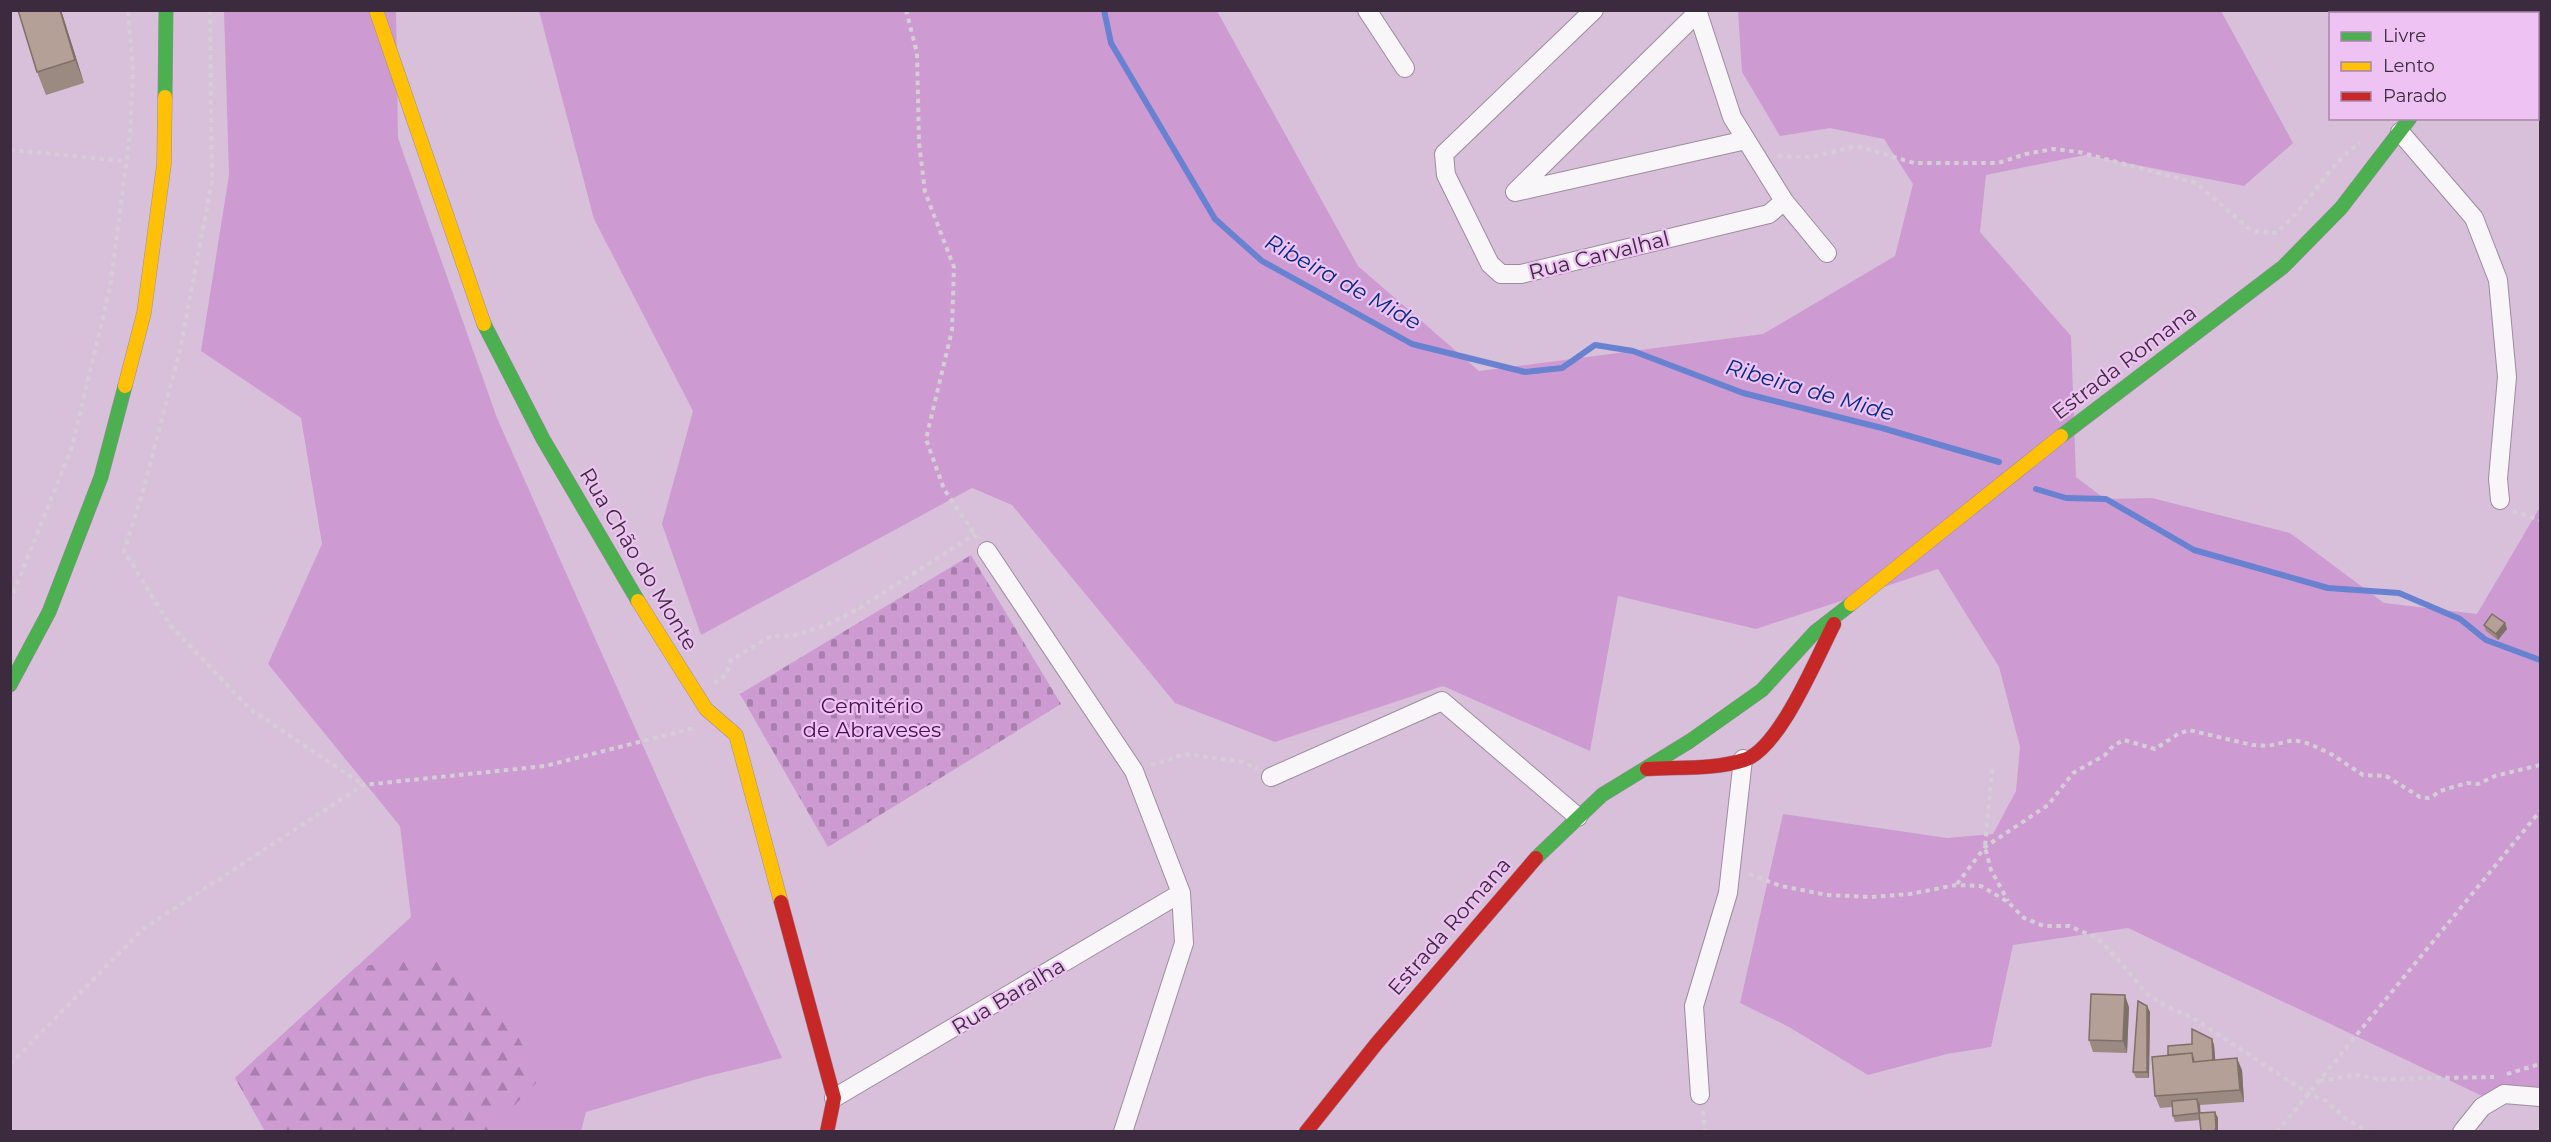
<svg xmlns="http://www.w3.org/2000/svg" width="2551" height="1142" font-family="Montserrat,sans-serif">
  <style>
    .grass { fill: #cd9bd2 }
    .forest { fill: url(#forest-firs) }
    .cemetery { fill: url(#cemetery-stones) }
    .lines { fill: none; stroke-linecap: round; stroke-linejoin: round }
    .stream { stroke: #6882d1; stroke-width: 6 }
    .street-casing { stroke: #9e8b9f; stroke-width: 20 }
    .fast-casing { stroke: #9e8b9f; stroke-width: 15 }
    .slow-casing { stroke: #9e8b9f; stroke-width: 15 }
    .jam-casing { stroke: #9e8b9f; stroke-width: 15 }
    .path { stroke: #d5ced7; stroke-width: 4; stroke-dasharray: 4.5 4.5; stroke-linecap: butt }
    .street { stroke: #f9f6f9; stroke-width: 18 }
    .fast { stroke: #4caf50; stroke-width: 14 }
    .slow { stroke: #ffc107; stroke-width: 14 }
    .jam { stroke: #c62828; stroke-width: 14 }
    .wall { fill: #9b8a81 }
    .shaded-wall { fill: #7e7069 }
    .building { fill: #b4a096; stroke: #7e7069; stroke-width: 1.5 }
    .labels { text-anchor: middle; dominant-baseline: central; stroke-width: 4.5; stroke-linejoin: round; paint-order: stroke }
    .street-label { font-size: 21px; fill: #3c2b3e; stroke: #eec2f3 }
    .park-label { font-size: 21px; fill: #460e4d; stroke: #eec2f3 }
    .water-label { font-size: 22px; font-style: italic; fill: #052a85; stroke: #eec2f3 }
  </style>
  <defs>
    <pattern id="forest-firs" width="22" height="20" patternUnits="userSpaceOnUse" patternTransform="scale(1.5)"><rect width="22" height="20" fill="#cd9bd2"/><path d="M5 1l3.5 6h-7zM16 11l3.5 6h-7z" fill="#a87fac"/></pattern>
    <pattern id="cemetery-stones" width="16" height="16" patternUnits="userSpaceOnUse" patternTransform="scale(1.5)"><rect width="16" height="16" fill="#cd9bd2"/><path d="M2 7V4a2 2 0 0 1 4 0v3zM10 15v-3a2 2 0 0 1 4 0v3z" fill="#a87fac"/></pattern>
  </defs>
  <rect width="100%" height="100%" fill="#d8c0da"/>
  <path class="grass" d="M 224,11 L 396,11 L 398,138 L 497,418 L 782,1058 L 704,1077 L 586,1112 L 581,1131 L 265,1131 L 235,1078 L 411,917 L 400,826 L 268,664 L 322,544 L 301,418 L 201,351 L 229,175 Z
    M 539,11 L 1217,11 L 1358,266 L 1479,371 L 1763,334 L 1895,256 L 1913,184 L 1884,139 L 1830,128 L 1780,136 L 1742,72 L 1738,11 L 2221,11 L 2293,143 L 2244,186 L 2085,155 L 1986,175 L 1980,232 L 2071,336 L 2076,477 L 2105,499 L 2152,498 L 2290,533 L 2384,603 L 2477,614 L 2540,507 L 2540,1086 L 2497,1103 L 2128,928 L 2013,945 L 1991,1047 L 1947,1054 L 1868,1075 L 1789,1027 L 1740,1003 L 1783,814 L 1947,838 L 1993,834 L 2016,791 L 2020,747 L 1999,667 L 1938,569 L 1756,629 L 1618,596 L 1590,751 L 1443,686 L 1275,742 L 1175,703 L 1012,505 L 972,488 L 701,635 L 662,524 L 693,411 L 594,219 Z
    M 2412,11 L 2412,10 L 2469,11 L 2467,14 L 2413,13 Z"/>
  <path class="forest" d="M 439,956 L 512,1024 L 539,1080 L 511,1109 L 481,1114 L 491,1131 L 265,1131 L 235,1078 L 356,967 Z"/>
  <path class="cemetery" d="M 971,555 L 1061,704 L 828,847 L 740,694 Z"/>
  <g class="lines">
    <path class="stream" d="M 1104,10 L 1111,43 L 1215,219 L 1262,261 L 1412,344 L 1525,372 L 1562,368 L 1595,345 L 1633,351 L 1743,393 L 1882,428 L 1999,462
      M 2036,489 L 2066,498 L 2106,499 L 2194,550 L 2328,588 L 2399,593 L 2460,619 L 2486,640 L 2540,660"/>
    <defs>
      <path id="street" d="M 1367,10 L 1405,68
        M 1594,10 L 1444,154 L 1446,175 L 1490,264 L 1501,274 L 1521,274 L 1769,214 L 1784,201 L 1732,117 L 1697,10
        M 2400,132 L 2474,218 L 2498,280 L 2507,377 L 2498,479 L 2500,500
        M 1515,192 L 1697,13
        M 1515,192 L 1746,140
        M 1784,201 L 1827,253
        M 987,551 L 1134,771 L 1181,893 L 1184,943 L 1123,1132
        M 1271,777 L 1442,701 L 1578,817
        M 1700,1095 L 1694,1006 L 1728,893 L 1743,759
        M 834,1098 L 1181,893
        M 2462,1132 L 2482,1107 L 2504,1094 L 2540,1097"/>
      <path id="fast" d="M 2502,14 L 2504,10
        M 165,97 L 166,10
        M 484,324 L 543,439 L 638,601
        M 2061,436 L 2283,267 L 2341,208 L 2410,118
        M 10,685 L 49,612 L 101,477 L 125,386
        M 1536,858 L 1602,795 L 1690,741 L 1762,690 L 1815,632 L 1851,604"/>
      <path id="slow" d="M 376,10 L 484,324
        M 125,386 L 144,313 L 164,164 L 165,97
        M 638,601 L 706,709 L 736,735 L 781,902
        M 1851,604 L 2061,436"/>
      <path id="jam" d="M 1647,769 C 1678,767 1713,770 1744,760 C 1779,750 1817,657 1834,624
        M 781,902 L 834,1098 L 827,1132
        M 1306,1132 L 1377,1043 L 1536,858"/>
    </defs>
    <use href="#street" class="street-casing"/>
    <use href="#fast" class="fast-casing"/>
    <use href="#slow" class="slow-casing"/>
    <use href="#jam" class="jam-casing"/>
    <path class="path" d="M 210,10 L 212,181 L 180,350 L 143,491 L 124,551 L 170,625 L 250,709 L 363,785
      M 906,10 L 917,53 L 919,143 L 925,192 L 954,267 L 952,330 L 926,439 L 944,489 L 977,538
      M 10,150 L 126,161
      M 1778,156 L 1812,157 L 1857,146 L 1914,163 L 1998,163 L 2026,154 L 2053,149 L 2079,152 L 2196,183 L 2252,231 L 2276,233 C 2308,207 2326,166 2360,143
      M 2513,511 L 2540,520
      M 10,601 L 72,447 L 110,288 L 130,134 L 133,71 L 128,10
      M 714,683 L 726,675 L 731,660 L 771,636 L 793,636 L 826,625 L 858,609 L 975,534
      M 1151,765 L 1185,754 L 1243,762 L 1257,769
      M 1992,769 L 1985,847 L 1991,870 L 2008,901
      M 1749,874 L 1781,886 L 1802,890 L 1827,895 L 1871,897 L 1910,894 L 1956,885 L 1981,886 L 2008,902 L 2024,918 L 2044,926 L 2069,926 L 2097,938 L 2116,957 L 2146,993 L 2168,1007 L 2193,1018 L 2309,1094 L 2326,1101 L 2345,1118 L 2369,1132
      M 1957,884 L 1985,847 L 2048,805 L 2073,773 L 2105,755 L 2114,745 L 2124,740 L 2155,749 L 2178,734 L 2189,730 L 2252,745 L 2268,746 L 2294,740 L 2310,744 L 2331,754 L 2363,775 L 2386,776 L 2420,797 L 2428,798 L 2432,797 L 2440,791 L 2467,783 L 2478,784 L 2495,776 L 2540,765
      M 10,1064 L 143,929 L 363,785 L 545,766 L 694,728
      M 2507,1074 L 2540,1064
      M 2320,1081 L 2355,1075 L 2379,1079 L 2494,1077
      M 1703,1111 L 1705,1132
      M 2277,1132 L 2540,811"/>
    <use href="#street" class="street"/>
    <use href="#fast" class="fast"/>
    <use href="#slow" class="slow"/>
    <use href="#jam" class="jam"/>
  </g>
  <path class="wall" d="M 18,10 L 61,10 L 84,83 L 46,95 L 37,72 Z
    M 2505,623 L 2507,629 L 2498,640 L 2486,631 L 2484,625 Z
    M 2147,1006 L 2150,1012 L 2149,1078 L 2136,1078 L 2133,1072 Z
    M 2129,1007 L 2127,1053 L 2093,1052 L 2089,1040 Z
    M 2212,1039 L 2214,1045 L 2215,1060 L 2242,1070 L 2244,1102 L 2200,1105 L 2200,1113 L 2215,1112 L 2218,1118 L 2218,1131 L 2201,1131 L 2200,1120 L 2175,1122 L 2173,1116 L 2172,1107 L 2160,1108 L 2155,1096 L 2168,1055 L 2192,1044 Z"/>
  <path class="shaded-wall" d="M 60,10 L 61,10 L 84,83 L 75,60 Z
    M 2505,623 L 2507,629 L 2498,640 L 2496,634 Z
    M 2125,995 L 2129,1007 L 2127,1053 L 2123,1041 Z
    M 2147,1006 L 2150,1012 L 2149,1078 L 2147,1072 Z
    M 2212,1039 L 2214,1045 L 2216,1068 L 2213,1062 Z
    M 2237,1058 L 2242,1070 L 2244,1102 L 2240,1090 Z
    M 2197,1099 L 2200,1105 L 2201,1120 L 2199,1113 Z
    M 2215,1112 L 2218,1118 L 2218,1131 L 2215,1131 Z"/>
  <path class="building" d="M 18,10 L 60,10 L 75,60 L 37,72 Z
    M 2492,614 L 2505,623 L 2496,634 L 2484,625 Z
    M 2091,994 L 2125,995 L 2123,1041 L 2089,1040 Z
    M 2138,1001 L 2147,1006 L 2147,1072 L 2133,1072 Z
    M 2192,1029 L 2212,1039 L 2213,1060 L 2194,1062 L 2192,1053 L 2168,1055 L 2168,1046 L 2192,1044 Z
    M 2192,1053 L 2193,1062 L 2237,1058 L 2240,1090 L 2155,1096 L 2152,1057 Z
    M 2197,1099 L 2199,1113 L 2173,1116 L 2172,1101 Z
    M 2215,1112 L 2216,1127 L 2215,1131 L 2201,1131 L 2199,1113 Z"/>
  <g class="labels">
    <g class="street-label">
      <text transform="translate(1599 255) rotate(-14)">Rua Carvalhal</text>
      <text transform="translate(2124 362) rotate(-37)">Estrada Romana</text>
      <text transform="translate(639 559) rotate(59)">Rua Chão do Monte</text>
      <text transform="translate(1449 926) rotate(-49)">Estrada Romana</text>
      <text transform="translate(1008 996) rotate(-31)">Rua Baralha</text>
    </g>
    <g class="park-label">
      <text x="872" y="705">Cemitério<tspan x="872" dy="24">de Abraveses</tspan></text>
    </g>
    <g class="water-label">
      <text transform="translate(1343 282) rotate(29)">Ribeira de Mide</text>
      <text transform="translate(1810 390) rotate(16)">Ribeira de Mide</text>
    </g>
  </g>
  <rect width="2551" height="1142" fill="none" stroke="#3c2b3e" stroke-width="24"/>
  <rect x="2329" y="12" width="210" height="108" fill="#eec2f3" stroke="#a786ab" stroke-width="1.5"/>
  <rect x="2341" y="32" width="30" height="9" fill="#4caf50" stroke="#a786ab" stroke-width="1.5"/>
  <text x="2383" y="42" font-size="18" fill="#3c2b3e">Livre</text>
  <rect x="2341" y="62" width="30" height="9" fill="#ffc107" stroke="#a786ab" stroke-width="1.5"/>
  <text x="2383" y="72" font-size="18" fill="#3c2b3e">Lento</text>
  <rect x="2341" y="92" width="30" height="9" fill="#c62828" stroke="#a786ab" stroke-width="1.5"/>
  <text x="2383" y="102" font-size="18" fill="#3c2b3e">Parado</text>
</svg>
